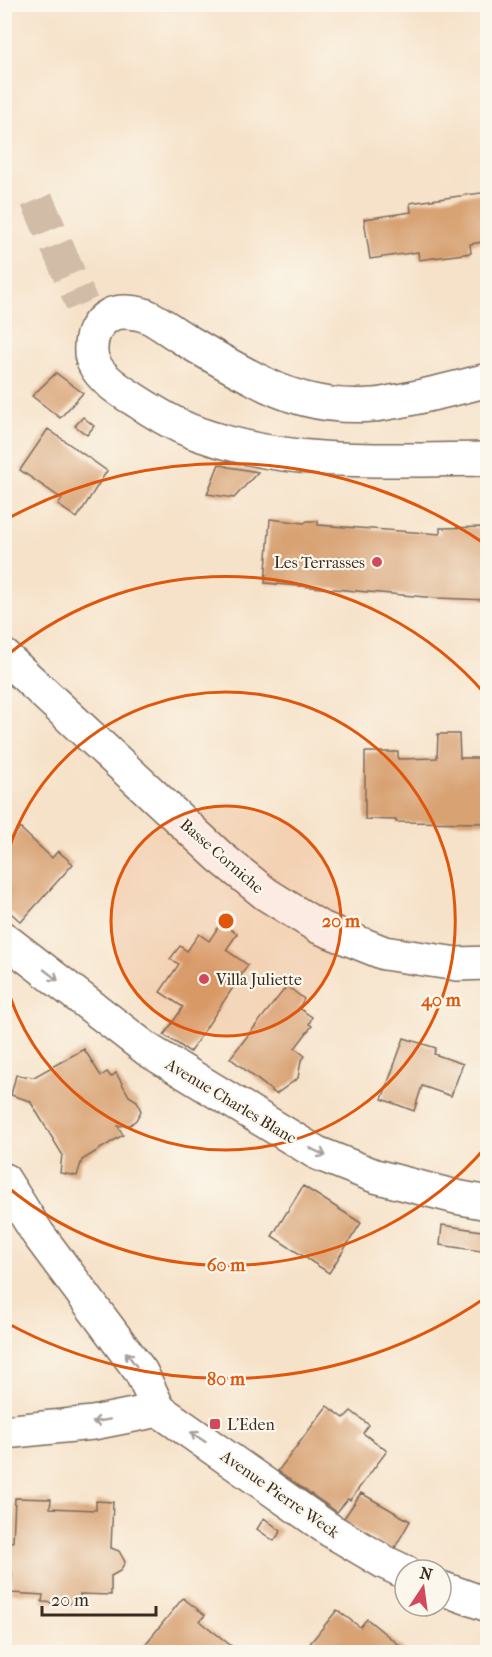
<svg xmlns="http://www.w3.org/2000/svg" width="492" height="1657" font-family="'IM FELL French Canon',serif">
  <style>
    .building { fill: #d8a273 }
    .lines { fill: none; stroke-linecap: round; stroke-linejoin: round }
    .minor-tunnel { stroke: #d1bda7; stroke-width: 33; stroke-dasharray: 33 16; stroke-linecap: butt }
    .minor-casing { stroke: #7c6a5a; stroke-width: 36 }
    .major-casing { stroke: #7c6a5a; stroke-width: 36 }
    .minor { stroke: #fff; stroke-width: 33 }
    .major { stroke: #fff; stroke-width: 33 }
    .oneway { stroke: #a79f9a }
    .ring { fill: none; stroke: #df570d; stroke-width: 3 }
    .poi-dot { fill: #d1495b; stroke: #fbf7ec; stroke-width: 2 }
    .labels { text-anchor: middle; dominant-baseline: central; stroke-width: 4.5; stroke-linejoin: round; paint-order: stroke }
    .poi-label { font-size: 16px; fill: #3b2a1e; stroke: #fbf7ec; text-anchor: start }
    .street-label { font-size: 16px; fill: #3b2a1e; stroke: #fbf7ec }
    .centre { fill: #df570d; stroke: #fbf7ec; stroke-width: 3 }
    .ring-label { font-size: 18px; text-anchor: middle; font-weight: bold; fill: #df570d; stroke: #fbf7ec; stroke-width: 4.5; stroke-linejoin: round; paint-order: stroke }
  </style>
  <rect width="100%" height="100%" fill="#fbf7ec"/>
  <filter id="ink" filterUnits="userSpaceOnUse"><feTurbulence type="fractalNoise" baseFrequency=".0167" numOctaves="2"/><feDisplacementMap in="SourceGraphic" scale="12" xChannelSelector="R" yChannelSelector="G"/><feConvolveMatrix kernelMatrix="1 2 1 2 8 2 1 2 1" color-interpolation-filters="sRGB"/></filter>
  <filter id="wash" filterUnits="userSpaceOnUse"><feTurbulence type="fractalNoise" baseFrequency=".008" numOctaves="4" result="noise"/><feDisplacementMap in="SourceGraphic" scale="24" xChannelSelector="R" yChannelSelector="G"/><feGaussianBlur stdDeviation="1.35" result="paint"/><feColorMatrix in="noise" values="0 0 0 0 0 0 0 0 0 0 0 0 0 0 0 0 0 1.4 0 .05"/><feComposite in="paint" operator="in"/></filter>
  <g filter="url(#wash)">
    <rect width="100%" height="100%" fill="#f6e2c9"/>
    <g id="blocks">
      <path class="building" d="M 488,192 L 488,241 L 470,244 L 471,253 L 419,260 L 418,252 L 370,259 L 364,219 L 411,212 L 410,203 Z
        M 56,373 L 83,393 L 60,418 L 32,396 Z
        M 83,417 L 94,426 L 87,435 L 75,426 Z
        M 48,429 L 107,471 L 77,518 L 58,505 L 62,499 L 20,470 Z
        M 219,464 L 229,467 L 258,472 L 234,498 L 207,494 Z
        M 270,519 L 304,523 L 307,521 L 318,521 L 318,525 L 440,534 L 440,528 L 486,527 L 488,530 L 488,600 L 437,598 L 265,583 Z
        M 438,734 L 459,734 L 460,758 L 488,758 L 488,823 L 396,822 L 396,820 L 365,819 L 365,752 L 398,752 L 398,759 L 437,758 Z
        M 20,828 L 52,858 L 58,851 L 73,864 L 21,922 L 4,907 L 4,845 Z
        M 221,923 L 237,934 L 226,950 L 248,965 L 190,1052 L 164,1035 L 183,1007 L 160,992 L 179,964 L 170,959 L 180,946 L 187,951 L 199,934 L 209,941 Z
        M 287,986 L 304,999 L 299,1008 L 312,1017 L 309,1024 L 312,1026 L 295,1048 L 305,1056 L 301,1061 L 298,1078 L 276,1094 L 230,1058 Z
        M 404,1038 L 436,1048 L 434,1054 L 463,1064 L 451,1096 L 422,1086 L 414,1111 L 382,1099 Z
        M 84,1049 L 101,1076 L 107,1072 L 111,1077 L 116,1073 L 129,1096 L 137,1101 L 141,1111 L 136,1120 L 130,1125 L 118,1126 L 123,1135 L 82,1160 L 77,1176 L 60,1173 L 62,1154 L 30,1101 L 11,1095 L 16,1075 L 34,1077 Z
        M 303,1186 L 361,1223 L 329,1273 L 272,1236 Z
        M 442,1225 L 488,1232 L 488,1252 L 440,1245 Z
        M 327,1406 L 344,1418 L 351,1411 L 369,1425 L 363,1433 L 387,1451 L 350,1500 L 348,1499 L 337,1512 L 278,1471 Z
        M 361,1493 L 410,1521 L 393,1551 L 342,1521 Z
        M 15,1498 L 51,1499 L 50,1508 L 96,1510 L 96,1501 L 113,1502 L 111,1548 L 119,1551 L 125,1562 L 120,1571 L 111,1576 L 111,1595 L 80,1594 L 79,1604 L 42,1602 L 43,1595 L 11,1593 L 12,1573 L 4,1572 L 4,1541 L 13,1542 Z
        M 264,1518 L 281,1531 L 274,1541 L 257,1529 Z
        M 183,1598 L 205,1615 L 200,1621 L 239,1652 L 139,1652 Z
        M 337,1610 L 360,1627 L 367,1619 L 404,1649 L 401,1652 L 303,1652 Z"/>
    </g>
  </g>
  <g filter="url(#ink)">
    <use href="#blocks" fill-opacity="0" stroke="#7c6a5a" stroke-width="1.5"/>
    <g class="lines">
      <path class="minor-tunnel" d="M 37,200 L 82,304"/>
      <defs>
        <path id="minor" d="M 488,380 C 458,388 429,395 399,401 C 390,402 381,405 372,405 C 331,408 291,399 255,379 C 231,367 207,353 184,339 C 172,332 161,323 149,317 C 139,312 120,310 110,315 C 95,323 90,337 91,353 C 93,373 117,389 132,398 C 152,411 174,425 196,433 C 289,467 390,460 488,459
          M 4,939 L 148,1050 L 317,1153 L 375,1176 L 456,1197 L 488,1203
          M 4,1180 L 38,1234 L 141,1372 L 159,1410
          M 159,1410 L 330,1530 L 384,1562 L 405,1572
          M 4,1432 L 93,1423 L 159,1410
          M 441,1588 L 488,1605"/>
        <path id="major" d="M 4,656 L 220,857 L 266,894 L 319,927 L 384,953 L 457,964 L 488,963"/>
      </defs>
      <use href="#minor" class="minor-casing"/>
      <use href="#major" class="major-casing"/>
      <use href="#minor" class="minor"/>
      <use href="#major" class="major"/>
    </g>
    <defs><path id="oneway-shaft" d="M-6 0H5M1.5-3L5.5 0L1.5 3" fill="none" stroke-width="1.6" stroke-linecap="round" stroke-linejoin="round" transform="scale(1.5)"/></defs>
    <g class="oneway">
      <use href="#oneway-shaft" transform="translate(51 975) rotate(38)"/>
      <use href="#oneway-shaft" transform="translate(318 1152) rotate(26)"/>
      <use href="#oneway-shaft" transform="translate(131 1359) rotate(-127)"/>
      <use href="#oneway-shaft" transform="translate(101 1421) rotate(170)"/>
      <use href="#oneway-shaft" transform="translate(198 1437) rotate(-146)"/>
    </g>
  </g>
  <circle cx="226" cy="921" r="115" fill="#df570d" fill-opacity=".12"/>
  <g class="ring">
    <circle cx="226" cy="921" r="115"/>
    <path d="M5 862A229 229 0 1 1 5 980"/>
    <path d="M486 1147A344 344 0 0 1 5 1185M5 657A344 344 0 0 1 486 695"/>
    <path d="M485 1298A458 458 0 0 1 7 1323M7 519A458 458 0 0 1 485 544"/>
  </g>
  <g class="poi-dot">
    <circle cx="377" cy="562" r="6"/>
    <circle cx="204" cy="979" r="6"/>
    <rect x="209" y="1418" width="12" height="12" rx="3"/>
  </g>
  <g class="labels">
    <g class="poi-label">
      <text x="365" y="562" text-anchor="end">Les Terrasses</text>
      <text x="216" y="979">Villa Juliette</text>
      <text x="227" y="1424">L'Eden</text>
    </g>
    <g class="street-label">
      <text transform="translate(222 856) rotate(41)">Basse Corniche</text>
      <text transform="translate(231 1101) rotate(31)">Avenue Charles Blanc</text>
      <text transform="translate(280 1494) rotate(35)">Avenue Pierre Weck</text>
    </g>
  </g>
  <circle cx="226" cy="921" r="9" class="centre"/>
  <g class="ring-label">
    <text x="341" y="927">20 m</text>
    <text x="441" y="1006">40 m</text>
    <text x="226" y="1271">60 m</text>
    <text x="226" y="1385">80 m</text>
  </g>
  <rect width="492" height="1657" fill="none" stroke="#fbf7ec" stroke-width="24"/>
  <g transform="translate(423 1588) rotate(13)"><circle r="28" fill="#fbf7ec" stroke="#aea59a" stroke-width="1.5"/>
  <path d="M0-4.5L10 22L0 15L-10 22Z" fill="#d1495b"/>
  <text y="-9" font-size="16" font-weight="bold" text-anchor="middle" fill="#3b2a1e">N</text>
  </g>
  <path d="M42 1606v9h114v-9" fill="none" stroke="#3b2a1e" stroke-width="3"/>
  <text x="51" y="1606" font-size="18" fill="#3b2a1e" stroke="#fbf7ec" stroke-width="4.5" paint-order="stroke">20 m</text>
</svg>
